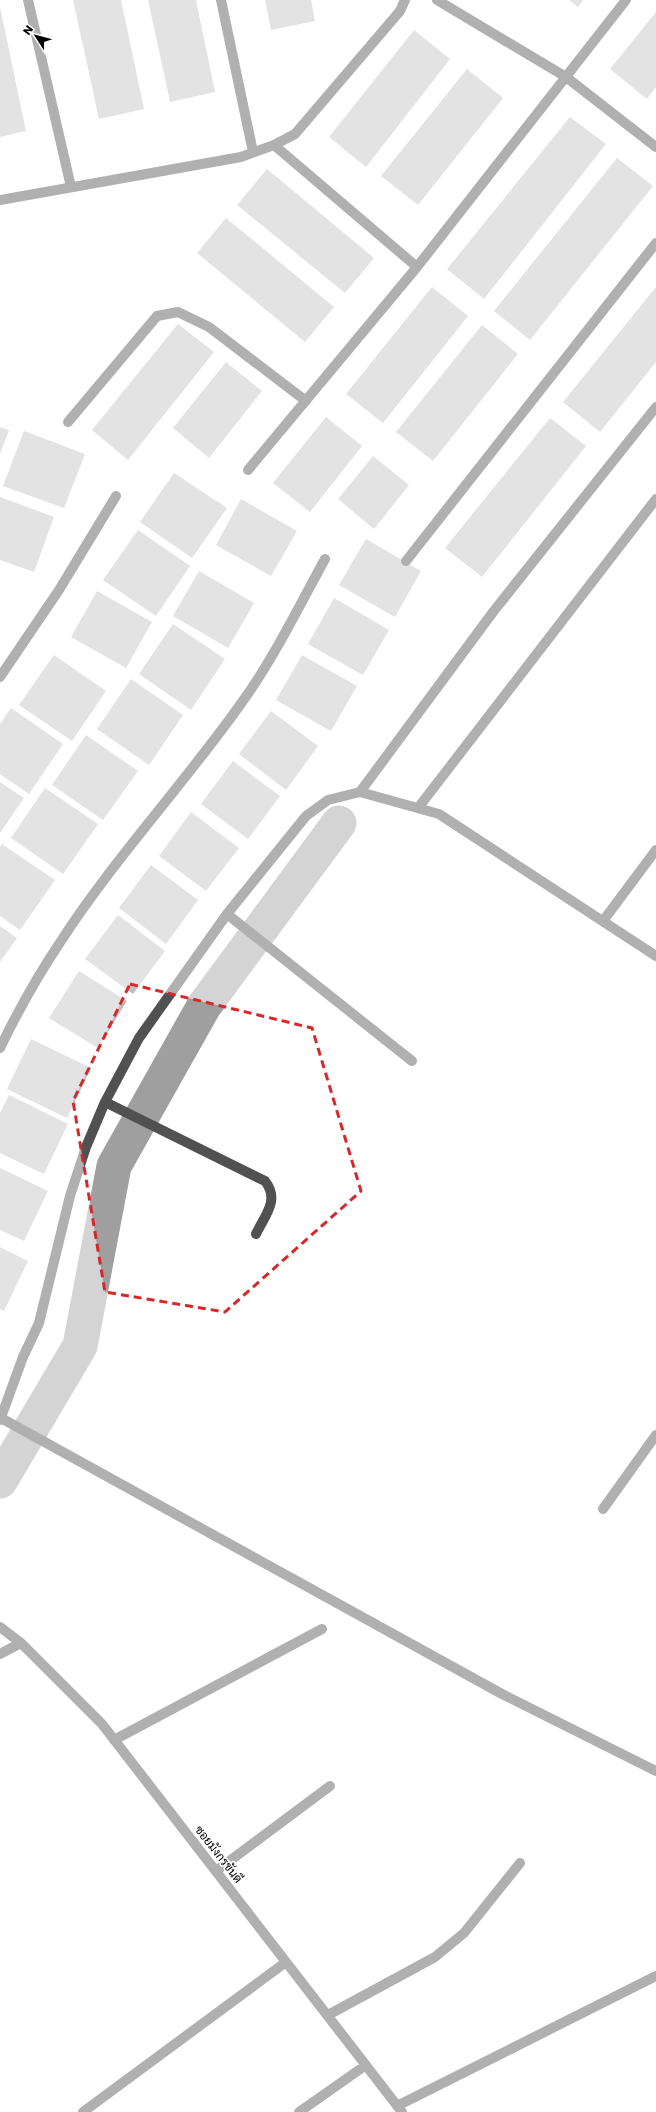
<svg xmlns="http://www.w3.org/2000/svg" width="656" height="2112" font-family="Poppins,Sarabun,sans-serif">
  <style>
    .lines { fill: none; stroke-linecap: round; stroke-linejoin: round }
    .canal { stroke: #9f9f9f; stroke-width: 35 }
    .building { fill: #c0c0c0 }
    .minor { stroke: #515151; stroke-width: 10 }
    .marked { fill: none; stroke: #d62828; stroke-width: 3; stroke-dasharray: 8 5; stroke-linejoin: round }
    .labels { text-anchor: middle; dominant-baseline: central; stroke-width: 3.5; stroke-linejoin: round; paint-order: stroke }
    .street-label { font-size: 12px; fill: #000; stroke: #fff }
  </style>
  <rect width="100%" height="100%" fill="#fff"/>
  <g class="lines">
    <path class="canal" d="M 0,1481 L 80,1346 L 114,1166 L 204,1006 L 339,823"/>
  </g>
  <path class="building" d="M 73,0 L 121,0 L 144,109 L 99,119 Z
    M 148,0 L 196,0 L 215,92 L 170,102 Z
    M 265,0 L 311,0 L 315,21 L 271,30 Z
    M 569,0 L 583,0 L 578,7 Z
    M 0,7 L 26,131 L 0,137 Z
    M 656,12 L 656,87 L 647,99 L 610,69 Z
    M 414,30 L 450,59 L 366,167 L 329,137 Z
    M 467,69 L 503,98 L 418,205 L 381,176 Z
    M 570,117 L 606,144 L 484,299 L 447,269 Z
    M 617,158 L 653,186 L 530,340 L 494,311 Z
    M 267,169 L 374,258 L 345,293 L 237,205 Z
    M 226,218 L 334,307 L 305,342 L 197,253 Z
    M 432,287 L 468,316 L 383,423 L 346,394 Z
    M 656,287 L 656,362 L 600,432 L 563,402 Z
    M 178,324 L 214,352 L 128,460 L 92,430 Z
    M 482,325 L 518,354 L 433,461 L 396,432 Z
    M 226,362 L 262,391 L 209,458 L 173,428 Z
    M 326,417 L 362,446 L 310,512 L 273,483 Z
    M 550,418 L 586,446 L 482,577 L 445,548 Z
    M 0,427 L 9,430 L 0,454 Z
    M 24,431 L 85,454 L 64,508 L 3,486 Z
    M 373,456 L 409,485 L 374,529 L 338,499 Z
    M 174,473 L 227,508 L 192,558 L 140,522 Z
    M 0,497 L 54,517 L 34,572 L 0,560 Z
    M 241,499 L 297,531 L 271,576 L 216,545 Z
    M 138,530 L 190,566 L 156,616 L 103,580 Z
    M 366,539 L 421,571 L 395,617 L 339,585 Z
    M 199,571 L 254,603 L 228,648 L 173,616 Z
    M 97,591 L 152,622 L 126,668 L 71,637 Z
    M 334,598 L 389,630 L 363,675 L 308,644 Z
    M 173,624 L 225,659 L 191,710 L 139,674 Z
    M 54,655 L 106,691 L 72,741 L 19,705 Z
    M 302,655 L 357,686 L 331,731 L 276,700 Z
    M 131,679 L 183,715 L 149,765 L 97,729 Z
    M 11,708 L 63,744 L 29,794 L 0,774 L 0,724 Z
    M 271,711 L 318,746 L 286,790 L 239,754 Z
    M 86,735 L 138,771 L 103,820 L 52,785 Z
    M 233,761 L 280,796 L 248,839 L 201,804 Z
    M 0,782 L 24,798 L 0,833 Z
    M 45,788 L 98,824 L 63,874 L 11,838 Z
    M 191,812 L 239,848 L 206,891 L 159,856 Z
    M 2,844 L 55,880 L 20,930 L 0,916 L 0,847 Z
    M 151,865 L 198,900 L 166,944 L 119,908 Z
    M 118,915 L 165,951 L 133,994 L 85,959 Z
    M 0,926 L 17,938 L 0,962 Z
    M 79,971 L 127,1001 L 98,1048 L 49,1018 Z
    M 31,1039 L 91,1068 L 67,1118 L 7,1089 Z
    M 9,1095 L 68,1124 L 44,1174 L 0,1153 L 0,1113 Z
    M 0,1168 L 48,1191 L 24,1241 L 0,1230 Z
    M 0,1247 L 28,1261 L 4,1311 L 0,1309 Z"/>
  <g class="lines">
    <path class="minor" d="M 28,0 L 71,187
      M 221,0 L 253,152
      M 437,0 L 566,77 L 656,147
      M 274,145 L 417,267
      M 0,200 L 241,157 L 274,145 L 295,134 L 400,11 L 405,0
      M 68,422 L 157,316 L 178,312 L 209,327 L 306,401
      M 248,470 L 417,267 L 626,0
      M 406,561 L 656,243
      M 0,677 L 59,590 L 116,496
      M 360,792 L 493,612 L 656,407
      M 418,808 L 656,499
      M 227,914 L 412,1061
      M 603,921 L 656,850
      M 0,1048 C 18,1011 38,975 61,941 C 115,858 183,785 240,705 C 273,660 298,608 325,559
      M 105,1102 L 265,1181 C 280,1200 265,1215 256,1234
      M 1,1418 L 502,1694 L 656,1771
      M 0,1420 L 23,1357 L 39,1323 L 70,1196 L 86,1147 L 105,1102 L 139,1038 L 227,914 L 306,816 L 328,800 L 360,792 L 439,814 L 656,956
      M 603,1509 L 656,1435
      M 0,1627 L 21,1643 L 102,1724 L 402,2112
      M 0,1654 L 21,1643
      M 114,1740 L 322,1629
      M 216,1871 L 330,1786
      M 328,2015 L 435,1957 L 464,1933 L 520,1863
      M 397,2106 L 656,1976
      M 83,2112 L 286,1962
      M 299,2112 L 366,2065"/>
  </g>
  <path d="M0 0H656V2112H0ZM 130,984 L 312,1028 L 361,1191 L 225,1312 L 105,1292 L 73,1101 Z" fill="#fff" fill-opacity=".55" fill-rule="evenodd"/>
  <path class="marked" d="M 130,984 L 312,1028 L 361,1191 L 225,1312 L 105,1292 L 73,1101 Z"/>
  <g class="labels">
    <g class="street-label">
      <text transform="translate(219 1854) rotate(52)">ซอยมังกรขันดี</text>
    </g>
  </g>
  <g transform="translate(36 36) rotate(306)" stroke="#ffffff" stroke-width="3" paint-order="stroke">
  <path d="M0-3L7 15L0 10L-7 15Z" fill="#000000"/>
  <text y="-6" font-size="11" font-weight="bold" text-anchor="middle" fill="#000000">N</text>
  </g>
</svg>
